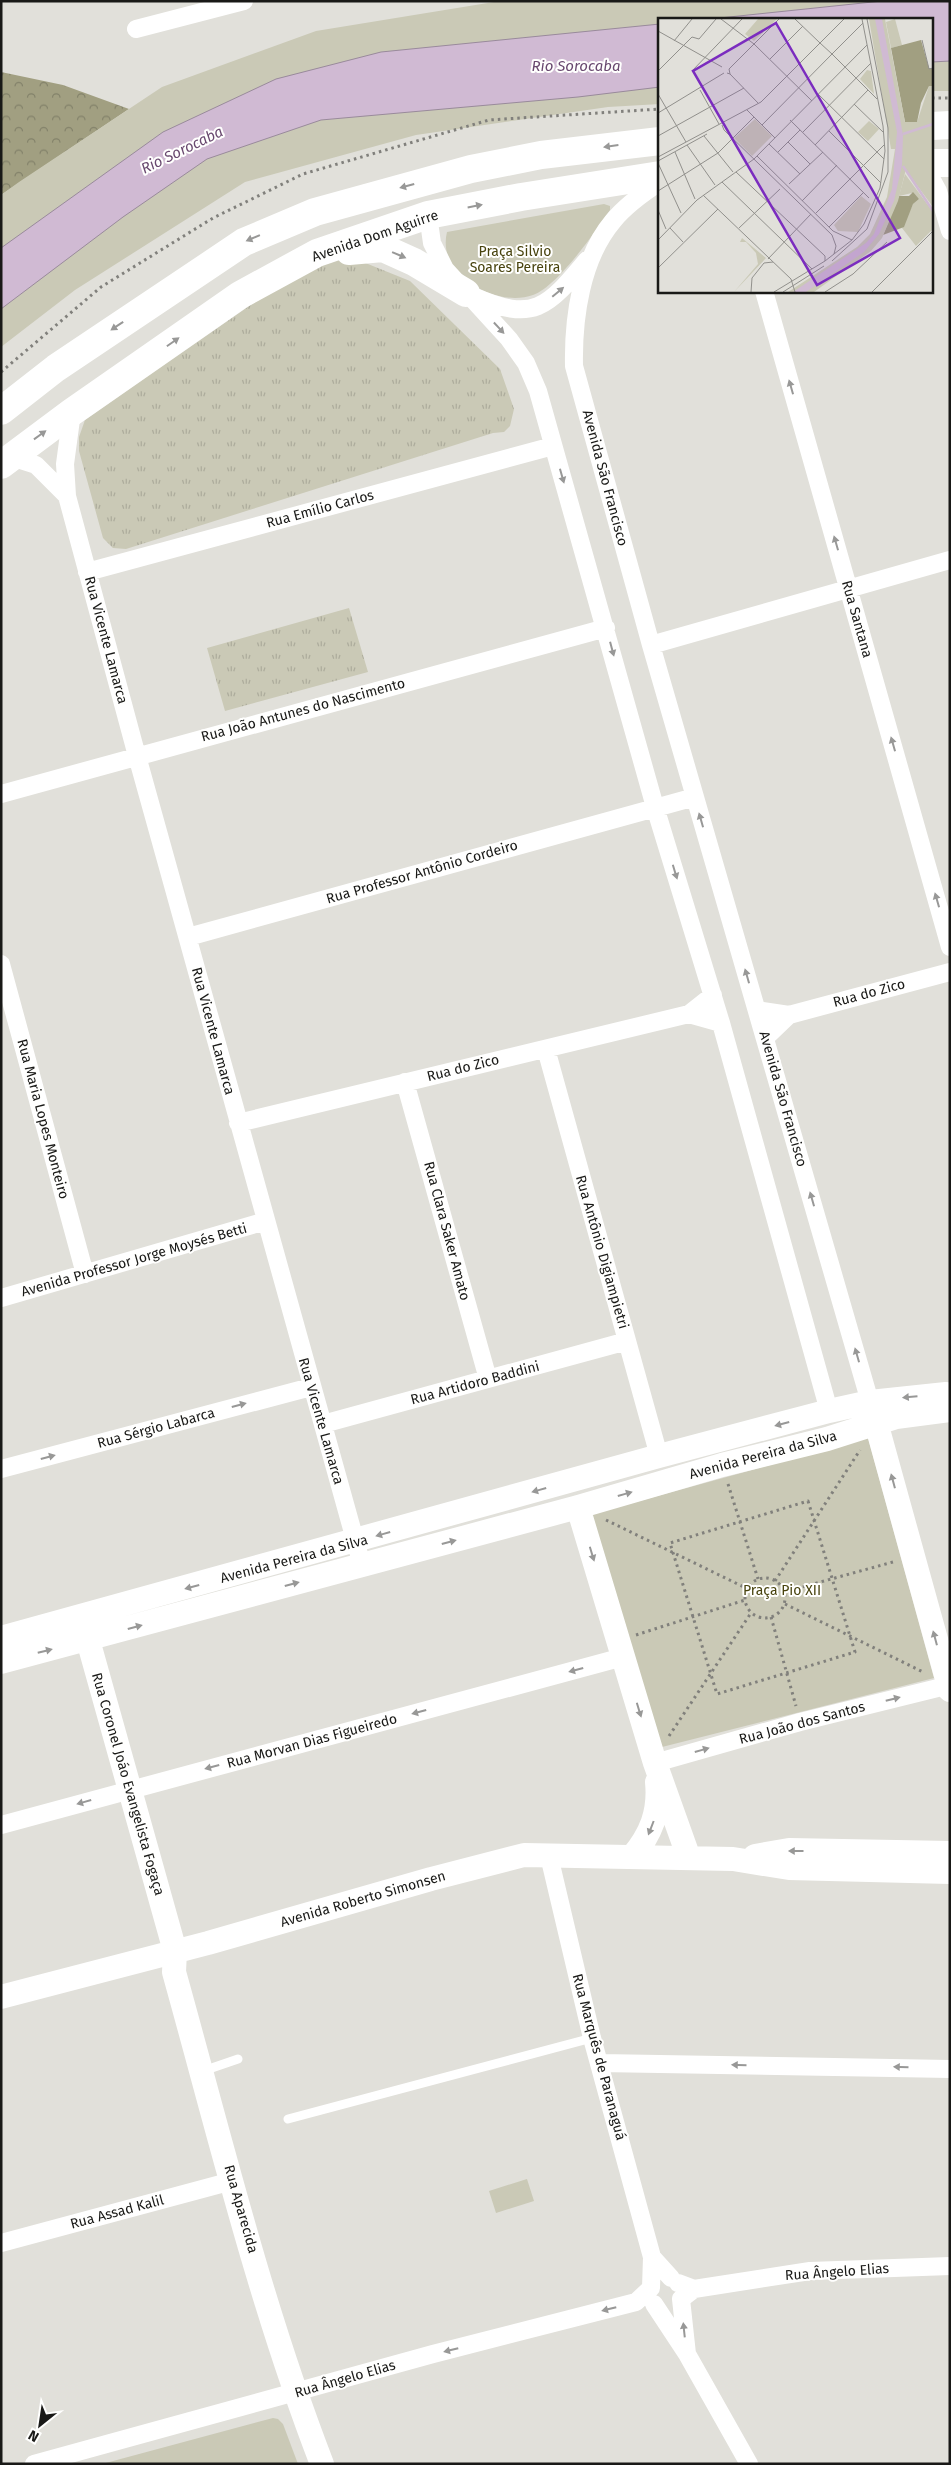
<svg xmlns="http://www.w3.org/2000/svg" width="951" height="2465" font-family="'Fira Sans',sans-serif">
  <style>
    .grass { fill: url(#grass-tufts) }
    .forest { fill: url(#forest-crowns) }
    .park { fill: #cac9b6 }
    .water { fill: #d0bad3; stroke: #998a9b }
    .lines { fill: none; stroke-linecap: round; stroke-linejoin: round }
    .path { stroke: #81807c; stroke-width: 3; stroke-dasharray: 2.5 4; stroke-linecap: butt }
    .lane { stroke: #fff; stroke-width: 9 }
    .street { stroke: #fff; stroke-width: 18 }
    .secondary { stroke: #fff; stroke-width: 24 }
    .highway { stroke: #fff; stroke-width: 28 }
    .oneway { fill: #989897 }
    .labels { text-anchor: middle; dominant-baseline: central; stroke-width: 4; stroke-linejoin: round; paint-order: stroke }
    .street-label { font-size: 14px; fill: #191917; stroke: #fffffe }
    .park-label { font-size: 14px; fill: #48430e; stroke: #fffffe }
    .water-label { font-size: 15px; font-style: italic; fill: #69496f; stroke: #fffffe }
    .inset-river { fill: none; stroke: #d0bad3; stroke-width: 2.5 }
    .inset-road { fill: none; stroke: #91908c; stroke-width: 1 }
    .view { fill: #7b2cbf; fill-opacity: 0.15; stroke: #7b2cbf; stroke-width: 2.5 }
    .inset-edge { fill: none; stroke: #191917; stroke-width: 2.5 }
  </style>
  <defs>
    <pattern id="grass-tufts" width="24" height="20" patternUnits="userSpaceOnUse" patternTransform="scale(1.25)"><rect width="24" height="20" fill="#cac9b6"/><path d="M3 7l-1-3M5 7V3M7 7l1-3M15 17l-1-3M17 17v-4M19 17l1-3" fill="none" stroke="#adac9c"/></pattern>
    <pattern id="forest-crowns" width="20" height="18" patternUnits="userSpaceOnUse" patternTransform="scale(1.25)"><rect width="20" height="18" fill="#a19f81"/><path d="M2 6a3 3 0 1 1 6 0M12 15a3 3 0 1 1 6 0" fill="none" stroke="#828169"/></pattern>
  </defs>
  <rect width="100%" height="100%" fill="#e1e0da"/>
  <path class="grass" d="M 331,257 L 363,262 L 410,281 L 500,369 L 514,409 L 510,426 L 504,432 L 493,433 L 126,549 L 113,548 L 103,538 L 79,451 L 79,437 L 85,420 L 252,304 Z
    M 349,608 L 368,672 L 225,711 L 207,648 Z"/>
  <path class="forest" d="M 1,72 L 63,85 L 129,109 L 1,195 Z"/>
  <path class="park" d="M 500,1 L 950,1 L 950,91 L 932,91 L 932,19 L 660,19 L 660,104 L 608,107 L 416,135 L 245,182 L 75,290 L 1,347 L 1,195 L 19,182 L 162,87 L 316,31 Z
    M 604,204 L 610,206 L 610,210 C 595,232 558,286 533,295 C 497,308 436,276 447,232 Z
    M 868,1438 L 934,1678 L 662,1747 L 592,1514 Z
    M 527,2179 L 534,2201 L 496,2213 L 489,2191 Z
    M 273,2418 L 278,2419 L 283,2424 L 298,2464 L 102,2464 Z"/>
  <path class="water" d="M 882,1 L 950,1 L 950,61 L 932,62 L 932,19 L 710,19 Z
    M 660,24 L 660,87 L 578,97 L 321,120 L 207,159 L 123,217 L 1,309 L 1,248 L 163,132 L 276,79 L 381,52 Z"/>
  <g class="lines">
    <path class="path" d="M 932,98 L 950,98
      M 1,372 L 101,287 L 213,218 L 303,174 L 489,120 L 660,109
      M 728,1484 L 758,1579
      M 808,1501 L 855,1652 L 717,1694 L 670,1543 Z
      M 606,1520 L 748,1589
      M745 1598a20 20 0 1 1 40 0a20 20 0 1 1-40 0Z
      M 775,1581 L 860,1450
      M 784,1592 L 893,1562
      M 785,1604 L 923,1672
      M 771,1617 L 796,1706
      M 636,1635 L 745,1600
      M 669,1736 L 751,1613"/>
    <path class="lane" d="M 203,2071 L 238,2059
      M 288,2119 L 592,2038"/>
    <path class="street" d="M 136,29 L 244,1
      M 932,180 L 938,191 L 950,231
      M 660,182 C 643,193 626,205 613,221 C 581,259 573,318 574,366 L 651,645 L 870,1402
      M 428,215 L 432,243 L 445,269 L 509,339 L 526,363 L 538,391 L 655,807 L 721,1023 L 829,1411
      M 764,291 L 950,947
      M 473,296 C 534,323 547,308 587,260
      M 11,457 L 36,465 L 67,496 L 65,464 L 72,412
      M 67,496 L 137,756 L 362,1565
      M 87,572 L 553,446
      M 651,645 L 950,560
      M 1,794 L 606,628
      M 188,937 L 695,797
      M 1,964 L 85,1274
      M 713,995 L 689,1014 L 721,1023
      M 757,1010 L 789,1015 L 765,1038
      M 789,1015 L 950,972
      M 546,1049 L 659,1456
      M 405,1082 L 488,1379
      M 238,1123 L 689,1014
      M 1,1298 L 266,1221
      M 323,1424 L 627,1341
      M 1,1469 L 311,1387
      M 655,1763 L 800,1722 L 950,1685
      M 1,1825 L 623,1657
      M 549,1856 L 592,2038 L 652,2257
      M 600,2063 L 950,2069
      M 1,2243 L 232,2181
      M 694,2289 L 810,2271 L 950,2266
      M 654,2304 L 687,2354 L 681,2299 L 694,2289 L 678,2283
      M 687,2354 L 749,2464
      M 34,2464 L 433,2354 L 636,2302 L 651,2288 L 652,2257 L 671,2278"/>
    <path class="secondary" d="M 872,1408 L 950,1690
      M 578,1507 L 655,1763 L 689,1858
      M 81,1626 L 88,1640 L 175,1951 L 174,1972 C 220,2137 260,2304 322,2464
      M 1,1638 L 659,1456 L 829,1411 L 870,1402 L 946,1394
      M 1,1662 L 578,1507 L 722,1465 L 827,1439 L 896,1417 L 950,1410
      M 755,1856 L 789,1850 L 950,1853
      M 632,1857 C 651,1834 660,1812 657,1782
      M 1,1997 L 208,1943 L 431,1879 L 524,1855 L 733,1859 L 789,1868 L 950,1872"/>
    <path class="highway" d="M 932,126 L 950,125
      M 932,163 L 950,163
      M 349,251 L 383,248 L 414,262 L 466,293
      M 1,411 L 56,368 L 244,242 L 315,212 L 471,169 L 541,155 L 660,141
      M 1,465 L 72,412 L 240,295 L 317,253 L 428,215 L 521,197 L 660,175"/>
  </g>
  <defs><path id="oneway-solid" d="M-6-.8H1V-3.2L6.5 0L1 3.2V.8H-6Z" transform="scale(1.25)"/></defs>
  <g class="oneway">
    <use href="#oneway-solid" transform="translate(611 146) rotate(172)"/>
    <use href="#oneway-solid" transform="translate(407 186) rotate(165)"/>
    <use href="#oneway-solid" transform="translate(475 206) rotate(-11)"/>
    <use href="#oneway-solid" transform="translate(253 238) rotate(157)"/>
    <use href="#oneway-solid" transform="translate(399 255) rotate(23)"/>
    <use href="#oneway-solid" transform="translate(558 292) rotate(-40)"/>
    <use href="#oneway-solid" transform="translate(117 326) rotate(146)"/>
    <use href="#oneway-solid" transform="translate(499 328) rotate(47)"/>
    <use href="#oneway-solid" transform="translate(173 342) rotate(-35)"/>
    <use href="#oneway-solid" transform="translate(791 387) rotate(-106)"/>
    <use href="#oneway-solid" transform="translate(40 435) rotate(-36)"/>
    <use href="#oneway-solid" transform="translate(562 476) rotate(74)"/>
    <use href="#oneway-solid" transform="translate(836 543) rotate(-106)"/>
    <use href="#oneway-solid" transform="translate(612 649) rotate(75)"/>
    <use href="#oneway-solid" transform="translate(893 744) rotate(-106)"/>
    <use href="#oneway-solid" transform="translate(701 820) rotate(-106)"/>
    <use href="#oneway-solid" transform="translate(675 872) rotate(73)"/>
    <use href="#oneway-solid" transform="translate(937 900) rotate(-106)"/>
    <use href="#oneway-solid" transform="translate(747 976) rotate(-106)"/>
    <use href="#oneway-solid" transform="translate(812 1199) rotate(-106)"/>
    <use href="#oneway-solid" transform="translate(857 1355) rotate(-106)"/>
    <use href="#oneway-solid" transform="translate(910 1397) rotate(175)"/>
    <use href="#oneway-solid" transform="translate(239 1405) rotate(-15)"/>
    <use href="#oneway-solid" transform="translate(782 1424) rotate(165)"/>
    <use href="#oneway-solid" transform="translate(48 1457) rotate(-15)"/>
    <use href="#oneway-solid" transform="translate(893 1481) rotate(-105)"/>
    <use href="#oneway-solid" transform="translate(539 1490) rotate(164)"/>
    <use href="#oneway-solid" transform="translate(625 1494) rotate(-16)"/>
    <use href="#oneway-solid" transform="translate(383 1534) rotate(164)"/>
    <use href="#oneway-solid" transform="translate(449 1542) rotate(-15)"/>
    <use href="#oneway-solid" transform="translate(592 1554) rotate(73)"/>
    <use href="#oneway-solid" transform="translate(292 1584) rotate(-15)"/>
    <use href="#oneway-solid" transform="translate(192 1587) rotate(165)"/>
    <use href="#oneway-solid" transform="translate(135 1627) rotate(-15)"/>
    <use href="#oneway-solid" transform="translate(935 1638) rotate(-105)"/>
    <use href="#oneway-solid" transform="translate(45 1651) rotate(-14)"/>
    <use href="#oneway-solid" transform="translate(576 1670) rotate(165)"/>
    <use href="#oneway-solid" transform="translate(893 1699) rotate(-14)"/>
    <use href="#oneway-solid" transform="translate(639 1710) rotate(73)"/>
    <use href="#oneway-solid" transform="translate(419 1712) rotate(165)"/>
    <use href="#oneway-solid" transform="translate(702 1750) rotate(-16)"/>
    <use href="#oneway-solid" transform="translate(212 1767) rotate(165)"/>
    <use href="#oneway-solid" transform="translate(84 1802) rotate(164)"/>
    <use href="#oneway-solid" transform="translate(651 1828) rotate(111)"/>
    <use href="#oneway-solid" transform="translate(796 1851) rotate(-180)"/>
    <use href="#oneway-solid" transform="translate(739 2065) rotate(-179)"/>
    <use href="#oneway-solid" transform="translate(901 2067) rotate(-178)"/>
    <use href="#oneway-solid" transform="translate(609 2309) rotate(166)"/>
    <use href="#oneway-solid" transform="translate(684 2330) rotate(-96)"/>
    <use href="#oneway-solid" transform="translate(451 2350) rotate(166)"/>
  </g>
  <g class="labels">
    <g class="street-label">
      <text transform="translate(375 236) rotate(-19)">Avenida Dom Aguirre</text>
      <text transform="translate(605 478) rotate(75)">Avenida São Francisco</text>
      <text transform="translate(320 509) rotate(-15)">Rua Emílio Carlos</text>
      <text transform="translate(857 619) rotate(74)">Rua Santana</text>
      <text transform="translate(106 640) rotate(75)">Rua Vicente Lamarca</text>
      <text transform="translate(303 710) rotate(-15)">Rua João Antunes do Nascimento</text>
      <text transform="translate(422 872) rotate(-16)">Rua Professor Antônio Cordeiro</text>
      <text transform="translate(869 993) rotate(-15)">Rua do Zico</text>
      <text transform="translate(213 1031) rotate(75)">Rua Vicente Lamarca</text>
      <text transform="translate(463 1068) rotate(-14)">Rua do Zico</text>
      <text transform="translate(783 1099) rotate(74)">Avenida São Francisco</text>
      <text transform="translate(43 1119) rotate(75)">Rua Maria Lopes Monteiro</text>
      <text transform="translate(447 1231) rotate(75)">Rua Clara Saker Amato</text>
      <text transform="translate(602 1252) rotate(74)">Rua Antônio Digiampietri</text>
      <text transform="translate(134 1260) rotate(-16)">Avenida Professor Jorge Moysés Betti</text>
      <text transform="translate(475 1383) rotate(-15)">Rua Artidoro Baddini</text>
      <text transform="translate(321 1421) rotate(74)">Rua Vicente Lamarca</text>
      <text transform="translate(156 1428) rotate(-15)">Rua Sérgio Labarca</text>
      <text transform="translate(763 1455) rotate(-15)">Avenida Pereira da Silva</text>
      <text transform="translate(294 1559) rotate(-15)">Avenida Pereira da Silva</text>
      <text transform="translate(802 1723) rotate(-15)">Rua João dos Santos</text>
      <text transform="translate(312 1741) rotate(-15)">Rua Morvan Dias Figueiredo</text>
      <text transform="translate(128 1784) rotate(74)">Rua Coronel Joáo Evangelista Fogaça</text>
      <text transform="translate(363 1899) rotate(-16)">Avenida Roberto Simonsen</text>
      <text transform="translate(599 2057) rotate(75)">Rua Marquês de Paranaguá</text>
      <text transform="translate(241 2209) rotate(74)">Rua Aparecida</text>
      <text transform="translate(117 2212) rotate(-15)">Rua Assad Kalil</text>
      <text transform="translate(837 2272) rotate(-4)">Rua Ângelo Elias</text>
      <text transform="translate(345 2379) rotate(-16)">Rua Ângelo Elias</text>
    </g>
    <g class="park-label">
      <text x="515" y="251">Praça Silvio<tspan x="515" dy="16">Soares Pereira</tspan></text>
      <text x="782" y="1590">Praça Pio XII</text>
    </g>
    <g class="water-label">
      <text x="576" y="66">Rio Sorocaba</text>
      <text transform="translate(182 150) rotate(-26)">Rio Sorocaba</text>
    </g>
  </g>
  <g transform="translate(658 18)">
    <rect width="275" height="275" fill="#e1e0da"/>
    <path d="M 237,1 L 244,27 L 233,30 L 228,4 ZM 271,68 L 275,68 L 275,189 L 247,151 L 247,104 L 259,104 ZM 211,103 L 221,111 L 210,123 L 200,114 ZM 247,156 L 275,194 L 275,211 L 258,228 L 244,210 L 255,186 L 261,181 L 254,175 L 241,178 ZM 203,178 L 213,186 L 200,214 L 180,213 L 176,207 Z" fill="#cac9b6"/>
    <path d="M 263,22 L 271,50 L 275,51 L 275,68 L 271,68 L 263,85 L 259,104 L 247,104 L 233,30 ZM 255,174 L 261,181 L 255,186 L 246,209 L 225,217 L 241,178 L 251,178 Z" fill="#a19f81"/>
    <path d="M 100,1 L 119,1 L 96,23 L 87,16 ZM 211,1 L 227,1 L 247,104 L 247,155 L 240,183 L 224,220 L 213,233 L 156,274 L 130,274 L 199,229 L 212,216 L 229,179 L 237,131 L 233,131 ZM 209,52 L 213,53 L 216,76 L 202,61 ZM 97,101 L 114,118 L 94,138 L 76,120 ZM 84,220 L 108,240 L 76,274 L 100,246 L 98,235 L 88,224 L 82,224 Z" fill="#cac9b6"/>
    <path d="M 217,1 L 224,1 L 245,117 L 244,147 L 236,183 L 221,216 L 206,234 L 148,274 L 135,274 L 208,225 L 216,216 L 234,171 L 239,114 Z" fill="#d0bad3"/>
    <path class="inset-river" d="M 245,116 L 275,106M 245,148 L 275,193"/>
    <path class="inset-road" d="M 63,1 L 96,26 L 154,83M 137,1 L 162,25M 0,13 L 64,49M 264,22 L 271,51 L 275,50M 16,23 L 34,1M 162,25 L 174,36 L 205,5M 112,41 L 145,8M 0,53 L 34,19 L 41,21 L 58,1M 34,53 L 84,1M 69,55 L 72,56 L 71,51 L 121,1M 72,56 L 100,85M 42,72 L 61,106M 0,76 L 28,124M 160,76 L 226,141M 196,86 L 225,114M 89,92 L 117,120M 0,95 L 66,55M 132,102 L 211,180M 64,107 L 66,112 L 174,217 L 178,228 L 176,236M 104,107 L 174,36 L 219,81M 171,113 L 223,165M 145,114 L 213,45M 0,118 L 86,70M 46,118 L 75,154M 130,124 L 152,146M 111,126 L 142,156M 29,127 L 57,167M 157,127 L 210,72M 17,134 L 37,181M 120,134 L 142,112M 99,138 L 175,213 L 194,222M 0,139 L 103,84 L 186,1M 0,143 L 49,116M 0,145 L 23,195M 78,154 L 167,238 L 167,243M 64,164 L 154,251M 131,166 L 165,134M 0,173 L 60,135 L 96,99M 45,177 L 133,261 L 137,274M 144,183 L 179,147M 0,192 L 8,211M 158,195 L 226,127M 171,209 L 206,174M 12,210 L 25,224M 81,210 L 122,171M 0,222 L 39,182 L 96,141 L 209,27M 110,241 L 153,196M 174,243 L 209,211 L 230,154 L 230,110 L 209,1M 0,250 L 60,191M 93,274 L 94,260 L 106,245 L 115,244M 116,274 L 167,243 L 194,222 L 206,206 L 222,170 L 227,133 L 225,108 L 204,1M 125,274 L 166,248M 167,274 L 195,256 L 229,224M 214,274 L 275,213"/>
    <path class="view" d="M 118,5 L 242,220 L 159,267 L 35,53 Z"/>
    <rect width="275" height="275" class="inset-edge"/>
  </g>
  <rect width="951" height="2465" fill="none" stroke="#191917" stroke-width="5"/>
  <g transform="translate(40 2425) rotate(210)" stroke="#fffffe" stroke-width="4" paint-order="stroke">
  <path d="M0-4L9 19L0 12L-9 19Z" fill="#191917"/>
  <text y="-8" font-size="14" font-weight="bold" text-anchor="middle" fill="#191917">N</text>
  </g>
</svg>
